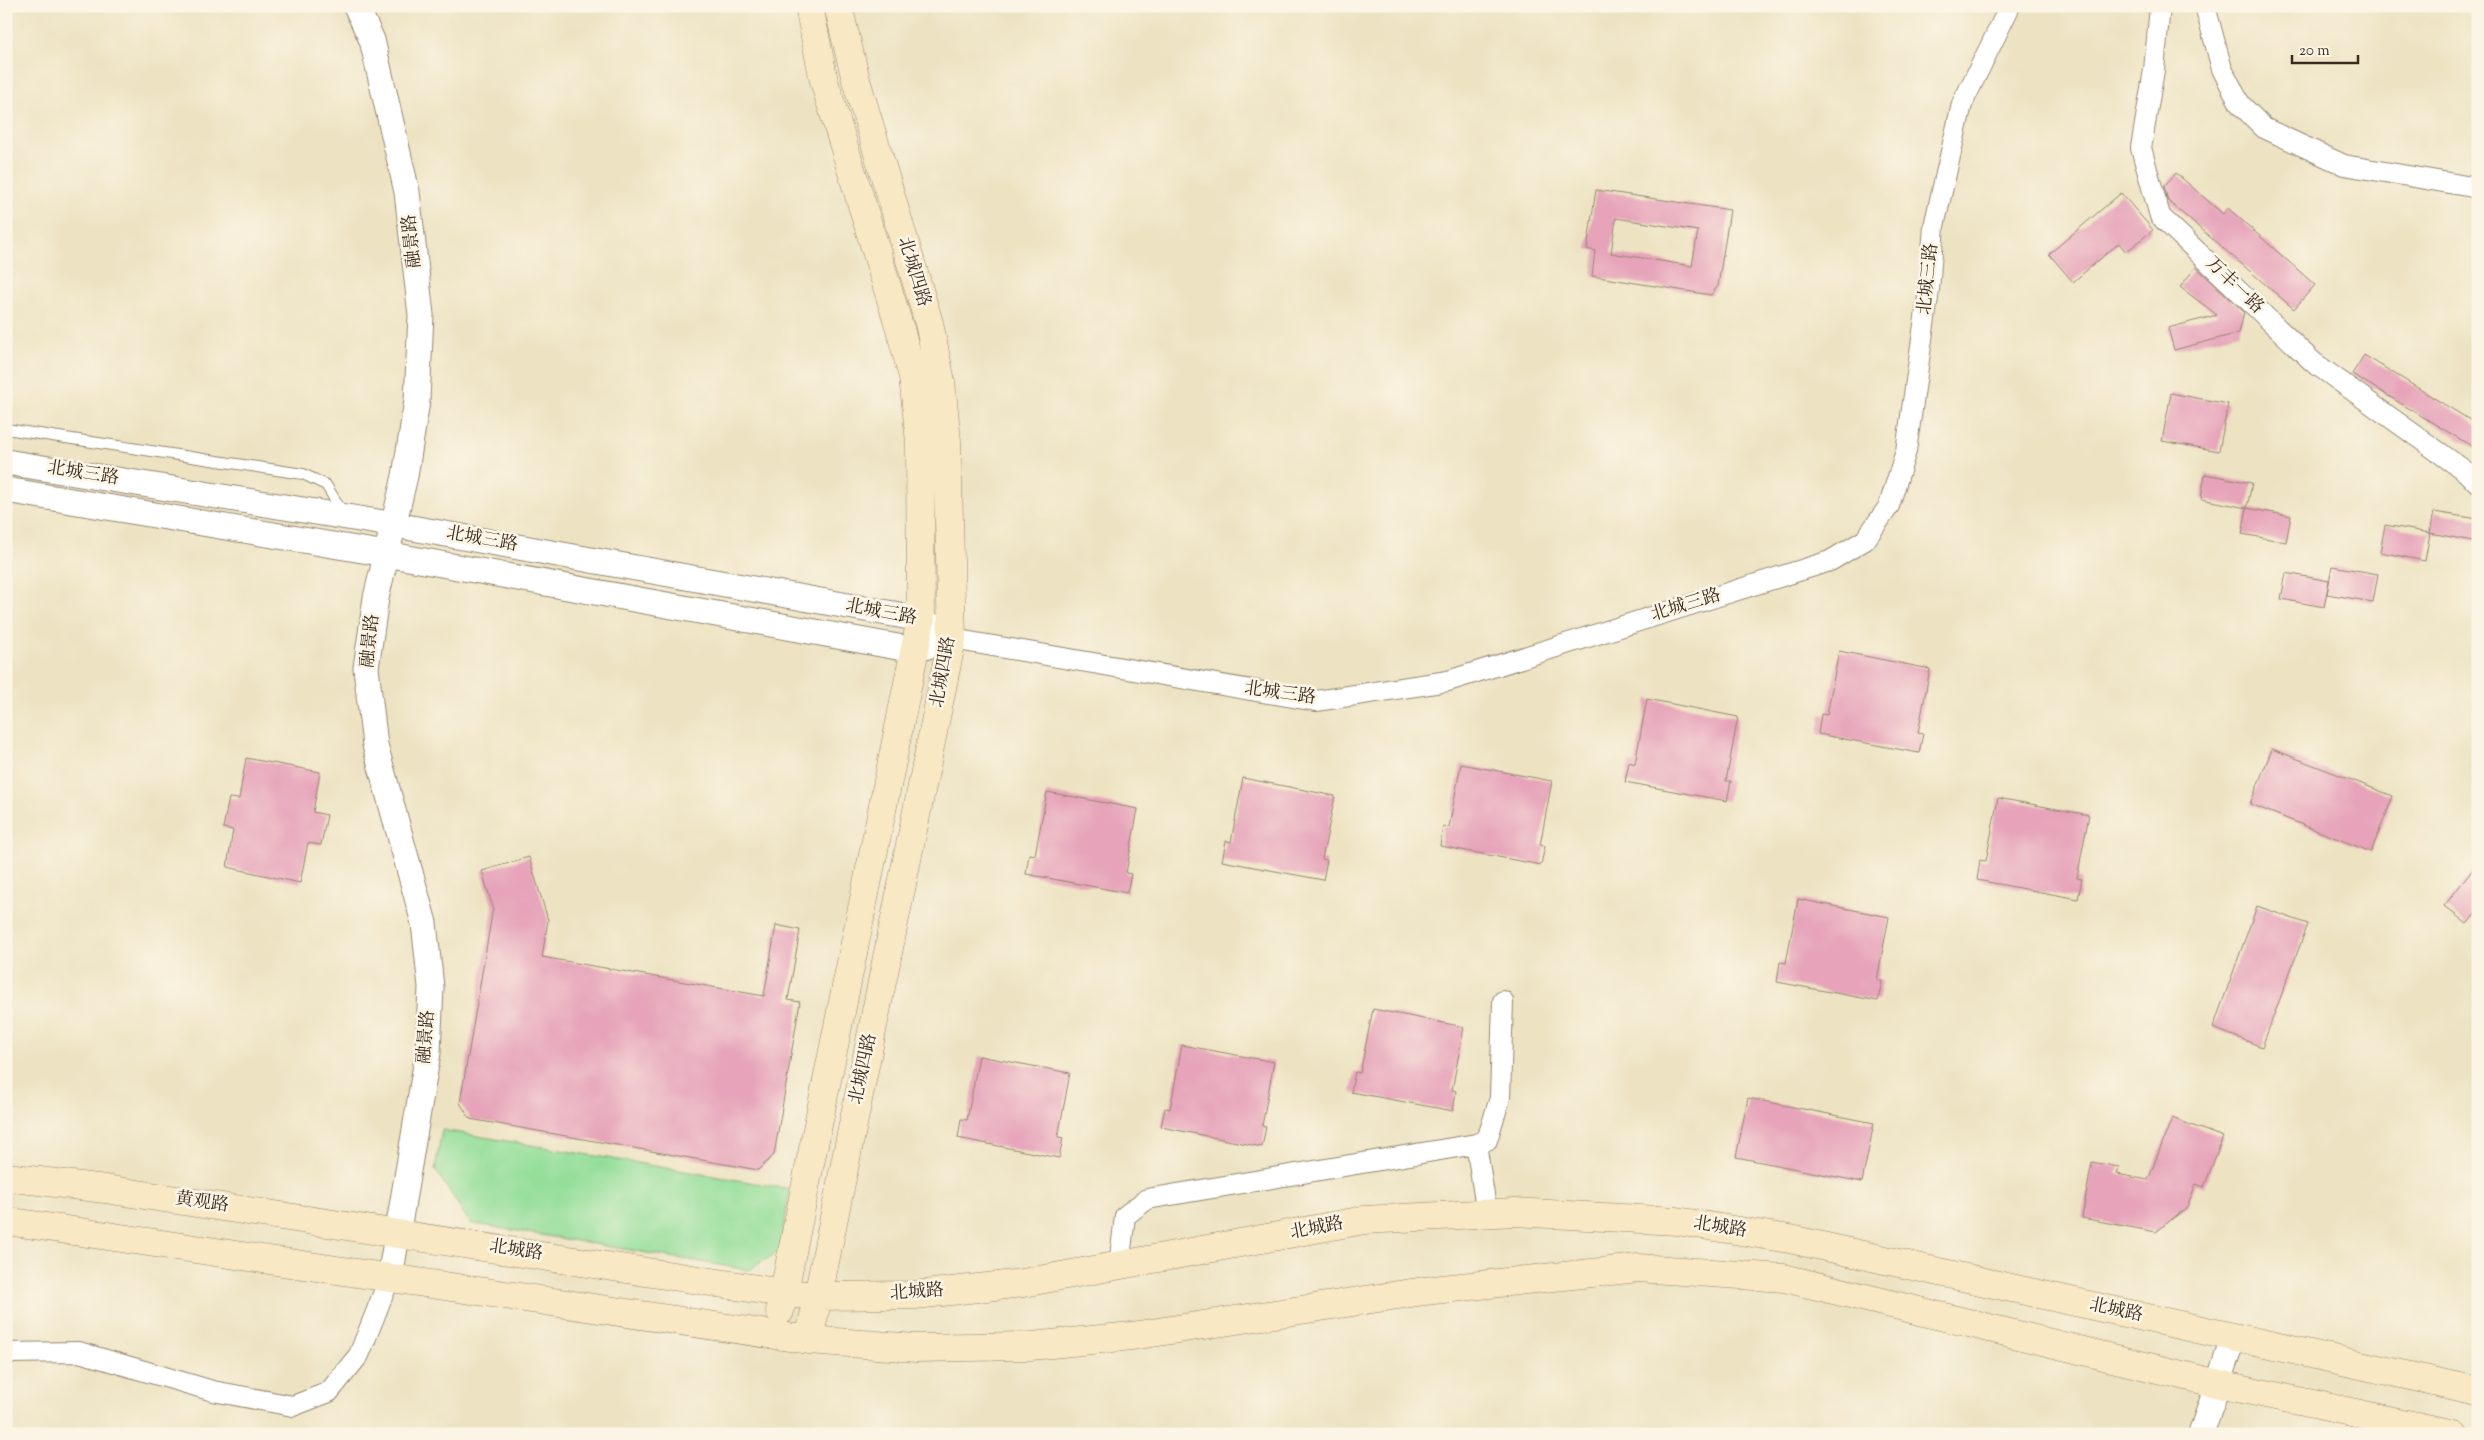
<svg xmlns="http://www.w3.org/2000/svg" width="2484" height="1440" font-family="'Sorts Mill Goudy','Noto Serif SC',serif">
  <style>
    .green { fill: #94de9a; stroke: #68845c }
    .building { fill: #e6a3b9; fill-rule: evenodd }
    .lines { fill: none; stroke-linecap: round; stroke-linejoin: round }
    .service-casing { stroke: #948670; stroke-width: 12 }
    .minor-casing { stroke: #948670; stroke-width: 22 }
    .tertiary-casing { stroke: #948670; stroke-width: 27 }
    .secondary-casing { stroke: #948670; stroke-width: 29 }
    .service { stroke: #fff; stroke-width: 10 }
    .minor { stroke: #fff; stroke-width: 20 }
    .tertiary { stroke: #fff; stroke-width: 25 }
    .secondary { stroke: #f8e8c3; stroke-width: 28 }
    .labels { text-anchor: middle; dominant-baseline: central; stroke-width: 5; stroke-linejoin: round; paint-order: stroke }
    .street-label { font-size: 18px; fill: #3b2a1e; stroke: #fcf5e5 }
  </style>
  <rect width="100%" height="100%" fill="#fcf5e5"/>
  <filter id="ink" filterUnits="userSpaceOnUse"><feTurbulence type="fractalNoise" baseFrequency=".02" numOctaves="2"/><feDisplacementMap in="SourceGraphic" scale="10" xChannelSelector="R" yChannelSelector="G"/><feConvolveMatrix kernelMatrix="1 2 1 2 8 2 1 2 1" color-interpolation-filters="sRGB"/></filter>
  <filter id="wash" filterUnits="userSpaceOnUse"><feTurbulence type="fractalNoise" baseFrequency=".0096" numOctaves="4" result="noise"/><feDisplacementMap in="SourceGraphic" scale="20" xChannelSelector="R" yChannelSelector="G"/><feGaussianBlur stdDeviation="1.12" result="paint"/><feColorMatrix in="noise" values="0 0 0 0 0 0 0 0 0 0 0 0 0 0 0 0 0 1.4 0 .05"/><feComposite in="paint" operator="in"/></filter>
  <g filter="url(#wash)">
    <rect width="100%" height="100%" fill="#ede3c3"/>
    <path class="green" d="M 442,1130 L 790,1189 L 780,1251 L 748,1270 L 470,1223 L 435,1169 Z"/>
    <g id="blocks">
      <path class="building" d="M 2176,173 L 2223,214 L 2228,208 L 2315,285 L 2294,309 L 2168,201 L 2164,186 Z
        M 1596,190 L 1730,210 L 1718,286 L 1711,295 L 1592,276 L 1595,251 L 1587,249 ZM 1616,218 L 1698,231 L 1692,266 L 1611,253 Z
        M 2121,193 L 2153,230 L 2126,252 L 2119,243 L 2073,282 L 2049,254 Z
        M 2196,267 L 2244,312 L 2239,333 L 2174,350 L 2168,328 L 2217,315 L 2180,287 Z
        M 2364,355 L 2478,425 L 2478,450 L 2352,374 Z
        M 2171,393 L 2228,404 L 2219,451 L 2162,441 Z
        M 2205,474 L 2252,483 L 2247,508 L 2201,499 Z
        M 2247,508 L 2291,516 L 2286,542 L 2242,534 Z
        M 2434,512 L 2478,519 L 2478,542 L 2430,533 Z
        M 2385,525 L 2430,533 L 2425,561 L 2380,552 Z
        M 2332,566 L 2378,574 L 2373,602 L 2327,594 Z
        M 2286,573 L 2329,581 L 2324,607 L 2281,599 Z
        M 1839,651 L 1930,669 L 1918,733 L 1923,734 L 1919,753 L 1818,734 L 1821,714 L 1827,715 Z
        M 1647,699 L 1738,717 L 1726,781 L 1731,781 L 1727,801 L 1625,782 L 1629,762 L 1635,764 Z
        M 2272,749 L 2393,796 L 2371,852 L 2250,804 Z
        M 246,758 L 320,772 L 313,812 L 327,815 L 321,845 L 308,843 L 300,883 L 227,867 L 233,830 L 223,828 L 229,798 L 239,799 Z
        M 1461,764 L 1552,781 L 1540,845 L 1545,846 L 1541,865 L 1440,846 L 1443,826 L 1449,827 Z
        M 1243,778 L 1335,796 L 1322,859 L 1327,860 L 1323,880 L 1222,861 L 1226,841 L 1231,842 Z
        M 1047,792 L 1138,809 L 1126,873 L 1131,874 L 1127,893 L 1026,874 L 1029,854 L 1035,855 Z
        M 1998,798 L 2089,815 L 2077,878 L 2082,879 L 2078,899 L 1977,880 L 1980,860 L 1986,861 Z
        M 529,857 L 548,920 L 542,957 L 764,996 L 776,925 L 800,930 L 788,1000 L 800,1002 L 774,1155 L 758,1170 L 470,1119 L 460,1103 L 493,908 L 482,871 Z
        M 2478,863 L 2478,911 L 2467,924 L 2444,906 Z
        M 1798,899 L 1889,917 L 1877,980 L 1882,981 L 1878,1001 L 1777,982 L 1780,962 L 1786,963 Z
        M 2257,906 L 2308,924 L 2262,1047 L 2213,1028 Z
        M 1373,1009 L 1464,1027 L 1452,1090 L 1456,1091 L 1453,1111 L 1351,1092 L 1355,1072 L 1360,1073 Z
        M 1182,1045 L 1274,1062 L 1262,1126 L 1266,1127 L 1262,1147 L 1161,1127 L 1165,1108 L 1170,1109 Z
        M 979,1056 L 1070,1073 L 1058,1137 L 1063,1138 L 1059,1158 L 958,1138 L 961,1119 L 967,1120 Z
        M 1748,1098 L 1874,1123 L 1862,1182 L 1736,1157 Z
        M 2172,1118 L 2223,1137 L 2204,1187 L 2196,1184 L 2187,1207 L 2156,1232 L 2082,1218 L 2092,1162 L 2119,1167 L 2117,1174 L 2148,1180 Z"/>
    </g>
  </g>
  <g filter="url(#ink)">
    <use href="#blocks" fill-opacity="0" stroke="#948670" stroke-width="1"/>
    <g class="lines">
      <defs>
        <path id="service" d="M 6,429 L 303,474 L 326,485 L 343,513"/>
        <path id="minor" d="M 2160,6 L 2154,70 L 2141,148 L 2160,216 L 2313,362 L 2465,471 L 2478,484
          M 2205,6 L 2222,69 L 2240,104 L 2264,128 L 2344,165 L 2478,188
          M 952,639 L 1316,701 L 1448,681 L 1830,561 L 1865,540 L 1889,506 L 1906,451 L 1929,290 L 1934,226 L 1962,104 L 2010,6
          M 1476,1144 L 1487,1214
          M 1119,1266 L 1125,1216 L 1147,1199 L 1476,1144 L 1487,1140 L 1500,1098 L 1503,1001
          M 6,1353 L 79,1352 L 213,1391 L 293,1406 L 329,1392 L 359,1355 L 390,1277"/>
        <path id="tertiary" d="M 356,6 L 372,40 L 407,192 L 421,315 L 417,401 L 405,476 L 376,598 L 366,668 L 375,745 L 424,923 L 431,987 L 428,1053 L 390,1277
          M 6,462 L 384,523 L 921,619 L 952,639
          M 6,490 L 386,554 L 914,650 L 934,644
          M 2201,1434 L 2234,1337"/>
        <path id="secondary" d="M 6,1177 L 105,1189 L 783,1293 L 818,1296 L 915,1295 L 1023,1283 L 1364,1220 L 1515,1212 L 1677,1221 L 1790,1239 L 2478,1391
          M 6,1221 L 809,1340 L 916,1348 L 1031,1346 L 1132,1336 L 1424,1291 L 1638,1268 L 1784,1278 L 2219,1384 L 2454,1434
          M 780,1311 L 921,619 L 920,442 L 913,377 L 900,329 L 824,81 L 809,6
          M 809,1340 L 952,639 L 947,441 L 941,382 L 929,323 L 856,80 L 838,6"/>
      </defs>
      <use href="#service" class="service-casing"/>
      <use href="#minor" class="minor-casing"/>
      <use href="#tertiary" class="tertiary-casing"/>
      <use href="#secondary" class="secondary-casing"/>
      <use href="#service" class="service"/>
      <use href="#minor" class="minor"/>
      <use href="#tertiary" class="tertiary"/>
      <use href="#secondary" class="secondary"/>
    </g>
  </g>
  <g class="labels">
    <g class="street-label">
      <text transform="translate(413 241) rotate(-96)">融景路</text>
      <text transform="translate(913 272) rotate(73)">北城四路</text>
      <text transform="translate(1929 279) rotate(-84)">北城三路</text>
      <text transform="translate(2234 286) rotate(44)">万丰一路</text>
      <text transform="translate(83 474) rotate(9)">北城三路</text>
      <text transform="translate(482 540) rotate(10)">北城三路</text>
      <text transform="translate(1686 606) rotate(-17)">北城三路</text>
      <text transform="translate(881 613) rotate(11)">北城三路</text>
      <text transform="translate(371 641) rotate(-84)">融景路</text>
      <text transform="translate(944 672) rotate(-80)">北城四路</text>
      <text transform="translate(1280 694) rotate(8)">北城三路</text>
      <text transform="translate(427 1037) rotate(-85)">融景路</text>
      <text transform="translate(864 1069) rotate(-78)">北城四路</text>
      <text transform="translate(202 1203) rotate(8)">黄观路</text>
      <text transform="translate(1720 1228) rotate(9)">北城路</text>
      <text transform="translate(1317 1229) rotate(-11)">北城路</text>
      <text transform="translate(516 1251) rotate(9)">北城路</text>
      <text transform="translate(917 1293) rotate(-4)">北城路</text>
      <text transform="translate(2116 1311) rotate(12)">北城路</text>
    </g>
  </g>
  <rect width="2484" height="1440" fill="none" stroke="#fcf5e5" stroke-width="25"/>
  <path d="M2292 55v8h66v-8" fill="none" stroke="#3b2a1e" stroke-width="2.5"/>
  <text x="2299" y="55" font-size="15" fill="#3b2a1e" stroke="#fcf5e5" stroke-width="4" paint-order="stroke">20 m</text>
</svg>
